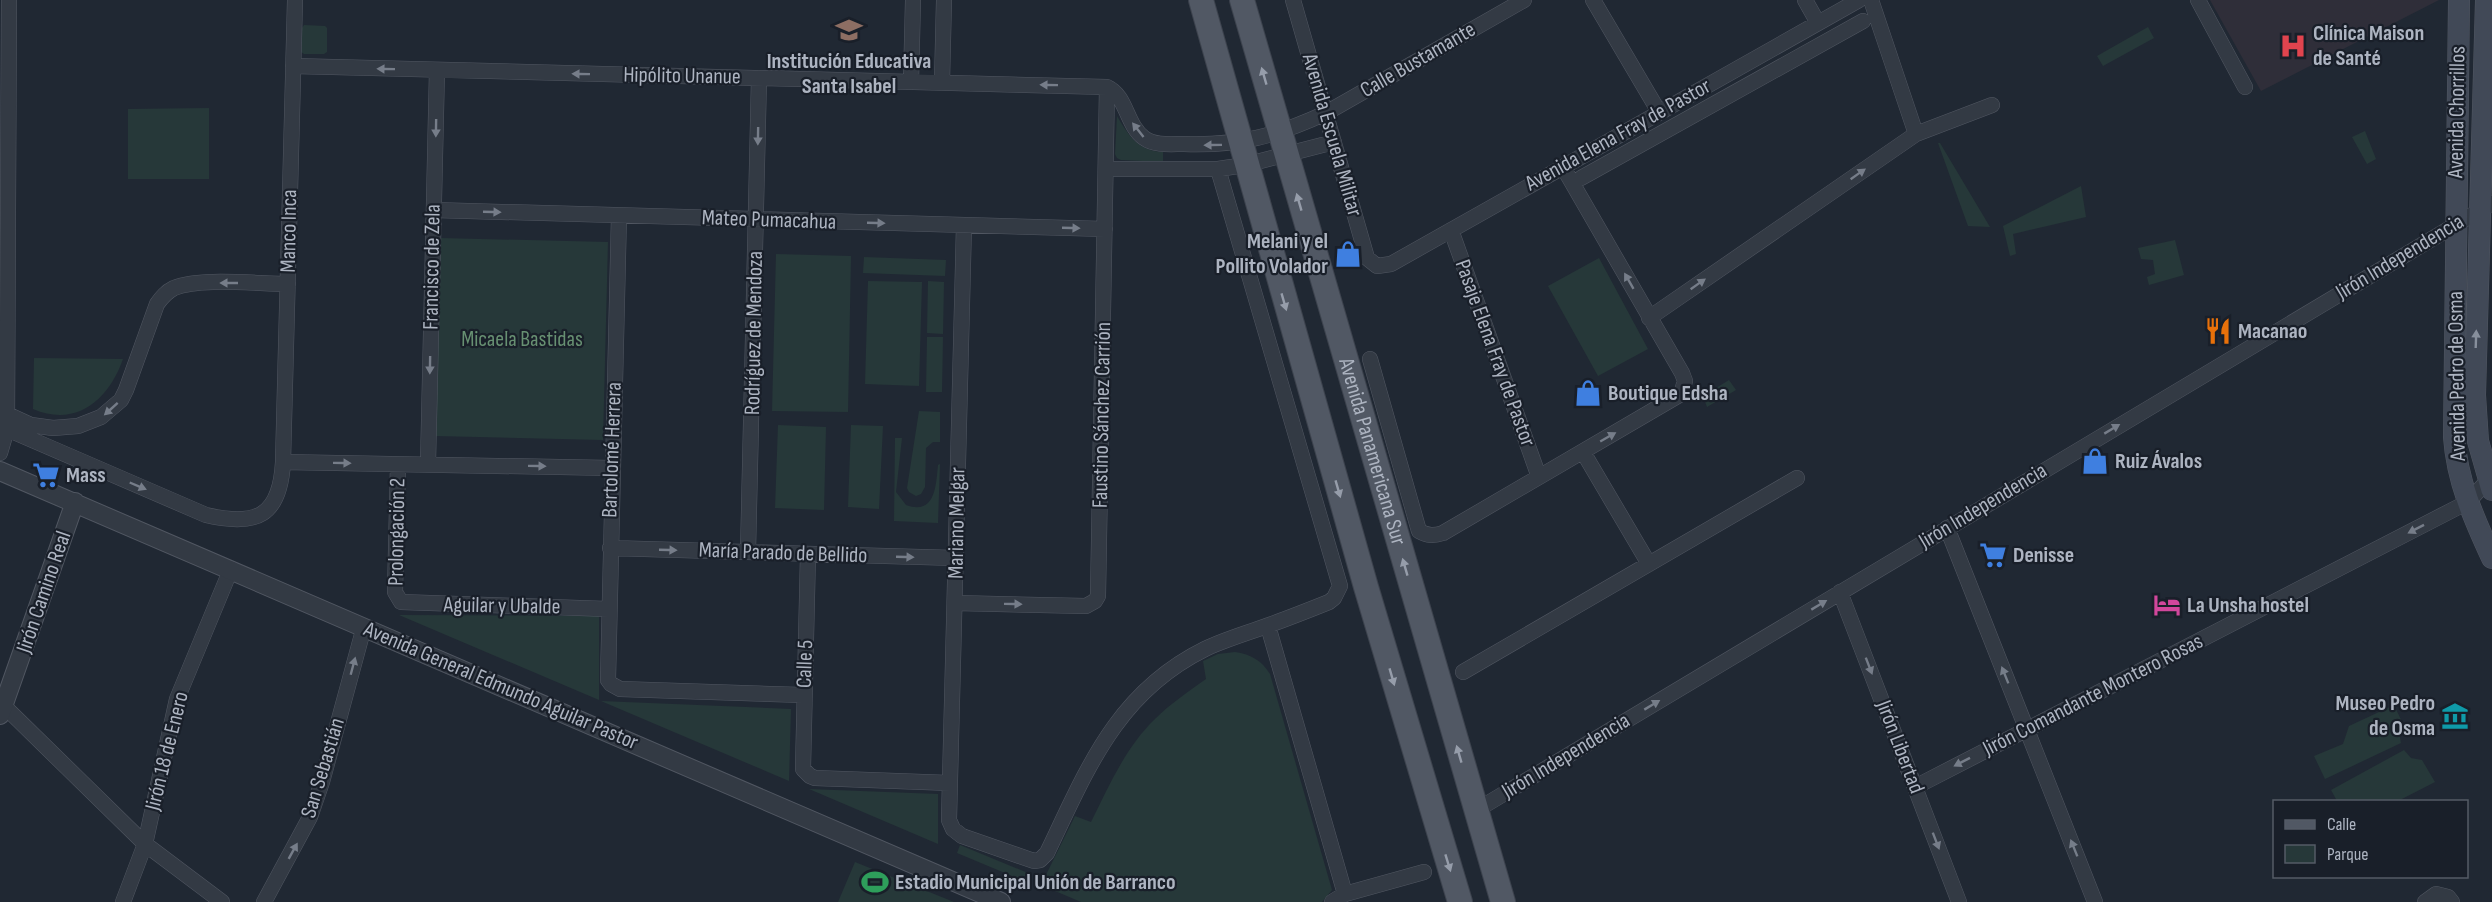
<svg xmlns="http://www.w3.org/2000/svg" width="2492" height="902" font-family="'Sofia Sans Condensed',sans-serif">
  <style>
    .medical { fill: #2f2e39 }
    .green { fill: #263839 }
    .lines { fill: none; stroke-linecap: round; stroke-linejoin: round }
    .minor-casing { stroke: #515762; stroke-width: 16 }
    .tertiary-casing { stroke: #515762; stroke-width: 20 }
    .secondary-casing { stroke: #515762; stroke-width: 22 }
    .primary-casing { stroke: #3d434e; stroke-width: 26 }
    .minor { stroke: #333a44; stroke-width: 15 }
    .tertiary { stroke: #333a44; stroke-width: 18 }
    .secondary { stroke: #414957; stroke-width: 21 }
    .primary { stroke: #515864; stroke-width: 24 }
    .oneway { fill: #767d89 }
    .oneway2 { fill: #969daa }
    .oneway3 { fill: #878f9c }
    .labels { text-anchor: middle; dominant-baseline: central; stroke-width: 4.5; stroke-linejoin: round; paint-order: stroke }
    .poi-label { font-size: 22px; font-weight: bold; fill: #adb4c1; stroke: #191f29; text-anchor: start }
    .street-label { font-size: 22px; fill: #adb4c1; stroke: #191f29 }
    .park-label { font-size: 22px; fill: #679072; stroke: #191f29 }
  </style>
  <rect width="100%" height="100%" fill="#202833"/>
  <path class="medical" d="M 2210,0 L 2439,0 L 2261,91 Z"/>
  <path class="green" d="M 304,25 L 325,26 L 327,28 L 327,52 L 324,54 L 304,54 L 301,52 L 302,28 Z
    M 2148,27 L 2154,38 L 2103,66 L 2097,56 Z
    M 209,108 L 209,179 L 128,179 L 128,109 Z
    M 1117,116 C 1129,136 1138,151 1163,152 L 1163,162 L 1121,160 L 1117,158 L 1115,154 Z
    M 2365,131 L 2376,159 L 2367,164 L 2352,137 Z
    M 1938,143 L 1940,143 L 1990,227 L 1968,226 Z
    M 2081,186 L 2086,217 L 2013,234 L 2016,254 L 2010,256 L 2003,226 Z
    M 440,238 L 608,242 L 603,440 L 435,436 Z
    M 2175,240 L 2184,275 L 2149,285 L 2147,277 L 2155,274 L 2153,260 L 2141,259 L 2138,248 Z
    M 776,254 L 851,256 L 848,412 L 772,411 Z
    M 864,257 L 946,260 L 945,276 L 863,273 Z
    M 1599,258 L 1648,349 L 1598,376 L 1548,286 Z
    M 868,281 L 922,282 L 919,386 L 865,384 Z
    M 928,281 L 944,282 L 943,334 L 927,333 Z
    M 927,337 L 943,337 L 942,392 L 926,392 Z
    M 34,358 L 123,359 C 109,399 77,428 33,409 Z
    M 1729,380 L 1736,390 L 1707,407 L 1703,396 Z
    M 919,411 L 940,412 L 940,442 L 933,442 L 926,448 L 925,487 L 921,494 L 916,496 L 909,492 L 907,488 Z
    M 778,425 L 826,427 L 824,510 L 775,508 Z
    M 851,425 L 883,426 L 879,509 L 848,507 Z
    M 895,438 L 902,438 L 896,492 L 906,505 C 936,516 936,484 938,465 L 940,464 L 938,523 L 894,521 Z
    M 399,615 L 599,616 L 599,700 Z
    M 1235,652 C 1251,654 1262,661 1270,674 L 1332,890 L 1322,902 L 1081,902 L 1041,885 L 1075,816 L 1091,822 C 1109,786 1125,748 1155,719 C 1170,704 1189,691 1206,679 L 1203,661 L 1218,654 Z
    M 601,701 L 791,709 L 789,781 Z
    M 2394,705 L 2404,726 L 2399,732 L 2401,743 L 2325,779 L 2314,756 L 2343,744 L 2349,726 Z
    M 2404,750 L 2411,758 L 2422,760 L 2435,782 L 2398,801 L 2337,801 L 2331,790 Z
    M 809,789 L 938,794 L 938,844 Z
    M 960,845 L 1028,873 L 1024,881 L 957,853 Z
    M 855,862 L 954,902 L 838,902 Z"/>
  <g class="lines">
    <defs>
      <path id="minor" d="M 1293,0 L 1367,258 L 1377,266 L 1391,264 L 1859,0
        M 1593,0 L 1659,112
        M 1805,0 L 1818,23
        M 1871,0 L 1916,134
        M 2198,0 L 2245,87
        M 293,66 L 1107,87
        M 911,82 L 913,0
        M 942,82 L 944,0
        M 1107,87 C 1127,96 1126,125 1144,138 C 1155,146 1171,144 1184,144 C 1239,146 1276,136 1326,113 L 1524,0
        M 1106,169 L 1218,169 L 1245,165 L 1334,142
        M 1581,178 L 1863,21
        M 434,210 L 1105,229
        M 619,215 L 608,680 L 611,684 L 620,689 L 803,695
        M 964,225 L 949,820 L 953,829 L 962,836 L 1034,861 L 1040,860 L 1047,853 C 1087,770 1116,693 1205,649 C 1226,639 1248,633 1269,625 C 1289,618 1309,610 1329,602 L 1334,598 L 1340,586 L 1218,169
        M 1451,230 L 1539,477
        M 1649,318 L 1916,134 L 1992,105
        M 1370,359 L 1419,531 C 1428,536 1434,536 1443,533 L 1681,394 L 1685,381 L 1682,373 L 1563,167
        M 7,414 L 31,425 L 53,428 L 78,426 L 101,417 L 121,400 L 126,390 L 157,304 C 162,297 166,292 174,288 C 200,277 258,284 288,284
        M 0,426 L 206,515 C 257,527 280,516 283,462 L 295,0
        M 1583,452 L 1649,564
        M 0,453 L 7,429 L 9,0
        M 283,462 L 612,468
        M 398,464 L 395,592 L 401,602 L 608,609
        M 428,464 L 437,70
        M 1947,528 L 2095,902
        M 610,548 L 956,558
        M 748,552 L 759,78
        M 808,554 L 803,769 L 810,776 L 815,778 L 950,783
        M 1840,592 L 1959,902
        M 955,603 L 1086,606 L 1095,601 L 1098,596 L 1107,87
        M 1268,626 L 1345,894
        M 1463,672 L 1797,478
        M 4,706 L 145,844 L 222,902
        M 1915,787 L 2468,502 L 2492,476
        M 1475,811 L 2492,203
        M 123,902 L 145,844 L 177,699 L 231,569
        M 264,902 L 310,817 L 322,782 L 364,627
        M 1332,902 L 1345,894 L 1424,872
        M 2425,902 L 2436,894 L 2448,897 L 2452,902"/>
      <path id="tertiary" d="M 0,471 L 1001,902
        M 0,715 L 75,502"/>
      <path id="secondary" d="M 2459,0 L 2454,437 C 2457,481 2474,519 2492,558
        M 2486,0 L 2475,395 L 2478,441 L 2492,490"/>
      <g id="primary">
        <path d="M 1201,0 L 1366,587 L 1460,902"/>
        <path id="s1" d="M 1242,0 L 1503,902"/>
      </g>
    </defs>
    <use href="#minor" class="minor-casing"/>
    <use href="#tertiary" class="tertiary-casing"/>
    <use href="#secondary" class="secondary-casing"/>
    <use href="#primary" class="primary-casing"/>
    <use href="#minor" class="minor"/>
    <use href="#tertiary" class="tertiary"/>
    <use href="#secondary" class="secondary"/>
    <use href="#primary" class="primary"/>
  </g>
  <defs><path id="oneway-solid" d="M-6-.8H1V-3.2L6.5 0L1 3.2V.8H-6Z" transform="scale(1.5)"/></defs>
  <g class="oneway">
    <use href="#oneway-solid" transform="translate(386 69) rotate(-179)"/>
    <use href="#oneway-solid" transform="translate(581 74) rotate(-179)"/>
    <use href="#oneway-solid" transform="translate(1049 85) rotate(-179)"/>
    <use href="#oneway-solid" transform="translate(436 128) rotate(91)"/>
    <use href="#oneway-solid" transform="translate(1138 130) rotate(-128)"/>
    <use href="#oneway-solid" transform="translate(758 136) rotate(91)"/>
    <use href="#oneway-solid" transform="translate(1213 145) rotate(179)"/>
    <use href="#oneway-solid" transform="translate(1858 174) rotate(-35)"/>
    <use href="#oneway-solid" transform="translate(492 212) rotate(2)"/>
    <use href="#oneway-solid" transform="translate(876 223) rotate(2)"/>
    <use href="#oneway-solid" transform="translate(1071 228) rotate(2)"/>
    <use href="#oneway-solid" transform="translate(1629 281) rotate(-120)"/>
    <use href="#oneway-solid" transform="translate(229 283) rotate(-180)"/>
    <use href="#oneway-solid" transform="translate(1698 284) rotate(-35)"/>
    <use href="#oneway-solid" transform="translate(430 365) rotate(91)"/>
    <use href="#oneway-solid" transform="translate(111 409) rotate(138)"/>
    <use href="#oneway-solid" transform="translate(2112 429) rotate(-31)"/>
    <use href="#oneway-solid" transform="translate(1608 437) rotate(-30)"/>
    <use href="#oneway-solid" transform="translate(342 463) rotate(1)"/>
    <use href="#oneway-solid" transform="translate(537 466) rotate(1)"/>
    <use href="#oneway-solid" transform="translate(138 486) rotate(23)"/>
    <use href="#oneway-solid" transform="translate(2416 529) rotate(153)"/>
    <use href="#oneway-solid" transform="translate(668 550) rotate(2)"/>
    <use href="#oneway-solid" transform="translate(905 557) rotate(2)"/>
    <use href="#oneway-solid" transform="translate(1013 604) rotate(1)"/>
    <use href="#oneway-solid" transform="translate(1819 605) rotate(-31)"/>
    <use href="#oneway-solid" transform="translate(353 666) rotate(-75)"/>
    <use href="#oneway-solid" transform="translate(1869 666) rotate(69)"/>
    <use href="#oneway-solid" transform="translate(2005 675) rotate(-112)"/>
    <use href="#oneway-solid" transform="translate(1652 705) rotate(-31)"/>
    <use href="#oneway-solid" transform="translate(1962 762) rotate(153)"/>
    <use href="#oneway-solid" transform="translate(1936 841) rotate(69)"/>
    <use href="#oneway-solid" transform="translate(2074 848) rotate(-112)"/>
    <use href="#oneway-solid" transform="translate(293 851) rotate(-61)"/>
  </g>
  <g class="oneway2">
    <use href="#oneway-solid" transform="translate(1264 76) rotate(-106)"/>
    <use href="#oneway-solid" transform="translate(1299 202) rotate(-106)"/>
    <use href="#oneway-solid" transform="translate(1284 302) rotate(74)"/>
    <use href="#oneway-solid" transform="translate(1338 489) rotate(74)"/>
    <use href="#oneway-solid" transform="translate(1405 567) rotate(-106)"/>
    <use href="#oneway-solid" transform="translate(1392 677) rotate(74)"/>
    <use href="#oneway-solid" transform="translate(1459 754) rotate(-106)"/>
    <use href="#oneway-solid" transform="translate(1448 863) rotate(73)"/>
  </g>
  <use class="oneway3" href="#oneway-solid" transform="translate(2476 339) rotate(-88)"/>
  <defs>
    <symbol id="school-bare" viewBox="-9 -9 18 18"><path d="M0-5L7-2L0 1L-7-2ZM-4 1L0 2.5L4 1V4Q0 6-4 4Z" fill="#8d6e63" stroke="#191f29" stroke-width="2.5" paint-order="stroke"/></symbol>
    <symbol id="hospital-bare" viewBox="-9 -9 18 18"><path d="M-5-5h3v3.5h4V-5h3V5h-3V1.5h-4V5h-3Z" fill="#e0444e" stroke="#191f29" stroke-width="2.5" paint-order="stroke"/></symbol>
    <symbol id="shop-bare" viewBox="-9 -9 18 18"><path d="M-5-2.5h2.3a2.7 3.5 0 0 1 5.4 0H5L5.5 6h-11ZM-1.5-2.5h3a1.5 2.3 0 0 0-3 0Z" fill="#3f7fe0" stroke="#191f29" stroke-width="2.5" paint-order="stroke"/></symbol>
    <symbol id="restaurant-bare" viewBox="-9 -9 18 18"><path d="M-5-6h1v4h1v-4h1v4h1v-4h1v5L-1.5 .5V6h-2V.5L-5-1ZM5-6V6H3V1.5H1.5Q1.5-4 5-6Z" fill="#e8710a" stroke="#191f29" stroke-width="2.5" paint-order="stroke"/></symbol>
    <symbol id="supermarket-bare" viewBox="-9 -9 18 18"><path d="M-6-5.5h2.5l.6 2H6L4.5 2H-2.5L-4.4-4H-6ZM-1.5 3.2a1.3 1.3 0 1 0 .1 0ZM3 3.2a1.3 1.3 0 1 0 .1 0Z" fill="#3f7fe0" stroke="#191f29" stroke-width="2.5" paint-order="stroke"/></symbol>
    <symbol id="hotel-bare" viewBox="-9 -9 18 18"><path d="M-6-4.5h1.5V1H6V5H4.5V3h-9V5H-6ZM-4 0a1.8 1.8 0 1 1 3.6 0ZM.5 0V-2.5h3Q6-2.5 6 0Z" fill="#d1479c" stroke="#191f29" stroke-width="2.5" paint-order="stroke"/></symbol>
    <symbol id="museum-bare" viewBox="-9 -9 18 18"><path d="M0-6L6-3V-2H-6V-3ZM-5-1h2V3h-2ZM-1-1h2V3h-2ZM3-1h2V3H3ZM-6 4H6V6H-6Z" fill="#0f9aa8" stroke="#191f29" stroke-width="2.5" paint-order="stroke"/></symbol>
    <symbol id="stadium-bare" viewBox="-9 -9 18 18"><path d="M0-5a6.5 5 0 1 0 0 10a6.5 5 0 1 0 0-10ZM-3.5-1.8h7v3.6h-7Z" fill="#2e9e5b" stroke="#191f29" stroke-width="2.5" paint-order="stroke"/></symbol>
  </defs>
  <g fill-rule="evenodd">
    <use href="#school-bare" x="830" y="11" width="38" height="38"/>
    <use href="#hospital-bare" x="2274" y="27" width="38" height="38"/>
    <use href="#shop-bare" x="1329" y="235" width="38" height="38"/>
    <use href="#restaurant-bare" x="2199" y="312" width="38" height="38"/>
    <use href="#shop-bare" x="1569" y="374" width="38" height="38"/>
    <use href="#shop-bare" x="2076" y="442" width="38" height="38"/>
    <use href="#supermarket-bare" x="27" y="456" width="38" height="38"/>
    <use href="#supermarket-bare" x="1974" y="536" width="38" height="38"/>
    <use href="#hotel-bare" x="2148" y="586" width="38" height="38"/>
    <use href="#museum-bare" x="2436" y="697" width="38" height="38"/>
    <use href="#stadium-bare" x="856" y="863" width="38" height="38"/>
  </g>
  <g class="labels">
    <g class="poi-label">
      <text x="2313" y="33">Clínica Maison<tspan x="2313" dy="25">de Santé</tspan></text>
      <text x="849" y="61" text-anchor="middle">Institución Educativa<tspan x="849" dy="25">Santa Isabel</tspan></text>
      <text x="1328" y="241" text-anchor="end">Melani y el<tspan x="1328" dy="25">Pollito Volador</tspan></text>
      <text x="2238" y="331">Macanao</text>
      <text x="1608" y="393">Boutique Edsha</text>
      <text x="2115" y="461">Ruiz Ávalos</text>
      <text x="66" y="475">Mass</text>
      <text x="2013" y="555">Denisse</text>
      <text x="2187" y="605">La Unsha hostel</text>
      <text x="2435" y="703" text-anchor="end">Museo Pedro<tspan x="2435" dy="25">de Osma</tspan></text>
      <text x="895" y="882">Estadio Municipal Unión de Barranco</text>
    </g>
    <g class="street-label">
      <text transform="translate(1418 60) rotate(-30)">Calle Bustamante</text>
      <text transform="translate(682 76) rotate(1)">Hipólito Unanue</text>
      <text transform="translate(2457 112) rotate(-89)">Avenida Chorrillos</text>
      <text transform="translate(1332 135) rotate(74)">Avenida Escuela Militar</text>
      <text transform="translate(1618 135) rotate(-29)">Avenida Elena Fray de Pastor</text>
      <text transform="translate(769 220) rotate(2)">Mateo Pumacahua</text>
      <text transform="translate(289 231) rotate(-89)">Manco Inca</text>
      <text transform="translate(2400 257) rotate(-31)">Jirón Independencia</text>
      <text transform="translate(432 267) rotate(-89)">Francisco de Zela</text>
      <text transform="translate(754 333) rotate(-89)">Rodríguez de Mendoza</text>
      <text transform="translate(1495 353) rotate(70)">Pasaje Elena Fray de Pastor</text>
      <text transform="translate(2457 376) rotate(-91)">Avenida Pedro de Osma</text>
      <text transform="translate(1102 415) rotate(-89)">Faustino Sánchez Carrión</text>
      <text transform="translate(612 450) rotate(-88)">Bartolomé Herrera</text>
      <text stroke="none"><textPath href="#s1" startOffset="470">Avenida Panamericana Sur</textPath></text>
      <text transform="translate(1983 506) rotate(-31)">Jirón Independencia</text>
      <text transform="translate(957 523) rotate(-89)">Mariano Melgar</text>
      <text transform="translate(397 532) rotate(-89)">Prolongación 2</text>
      <text transform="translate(783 553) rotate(2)">María Parado de Bellido</text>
      <text transform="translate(44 592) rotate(-71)">Jirón Camino Real</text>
      <text transform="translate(502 606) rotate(1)">Aguilar y Ubalde</text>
      <text transform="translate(805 664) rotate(-88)">Calle 5</text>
      <text transform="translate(501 686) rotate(23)">Avenida General Edmundo Aguilar Pastor</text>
      <text transform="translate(2093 695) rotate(-27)">Jirón Comandante Montero Rosas</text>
      <text transform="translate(1900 747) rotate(69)">Jirón Libertad</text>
      <text transform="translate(167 751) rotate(-76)">Jirón 18 de Enero</text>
      <text transform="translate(1566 756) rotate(-31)">Jirón Independencia</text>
      <text transform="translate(323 768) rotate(-73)">San Sebastián</text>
    </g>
    <g class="park-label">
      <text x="522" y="339">Micaela Bastidas</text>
    </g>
  </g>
  <rect x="2273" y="800" width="195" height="78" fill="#191f29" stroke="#545b66" stroke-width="1.5"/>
  <rect x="2285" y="820" width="30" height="9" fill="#515864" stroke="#545b66" stroke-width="1.5"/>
  <text x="2327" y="830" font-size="18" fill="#adb4c1">Calle</text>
  <rect x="2285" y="845" width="30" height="18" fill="#263839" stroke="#545b66" stroke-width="1.5"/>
  <text x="2327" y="860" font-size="18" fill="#adb4c1">Parque</text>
</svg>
